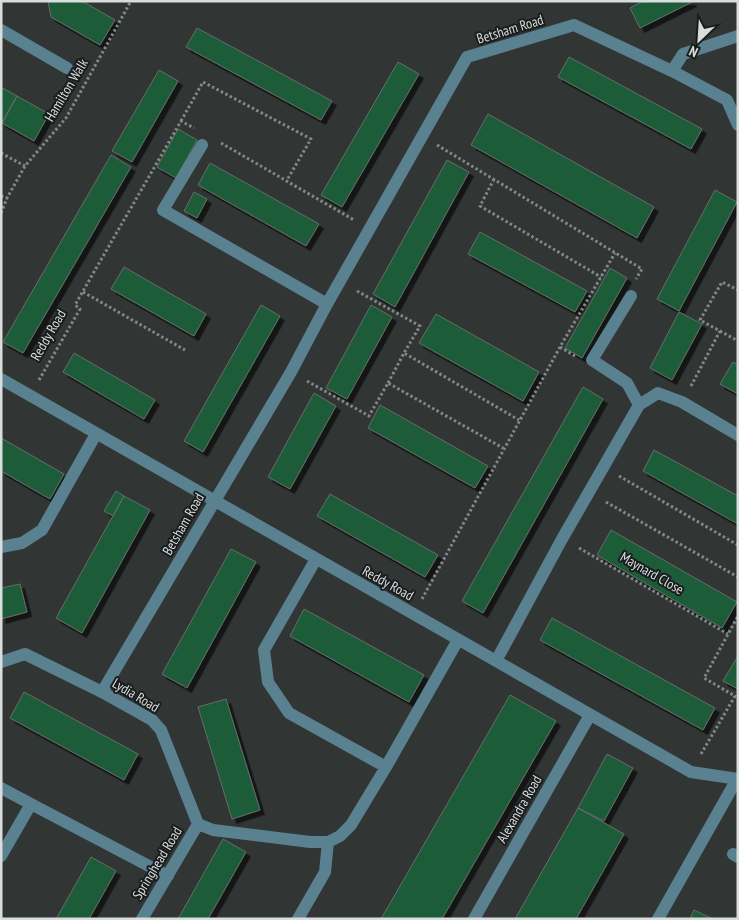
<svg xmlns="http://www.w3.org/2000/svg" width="739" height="920" font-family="'PT Sans Narrow',sans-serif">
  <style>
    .building { fill: #1a5c39; stroke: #686c69; filter: url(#shadow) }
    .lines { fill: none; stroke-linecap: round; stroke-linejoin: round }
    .path { stroke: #838787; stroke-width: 3; stroke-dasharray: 2.5 2.5; stroke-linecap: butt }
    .minor { stroke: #598190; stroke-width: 12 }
    .labels { text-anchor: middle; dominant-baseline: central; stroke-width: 4; stroke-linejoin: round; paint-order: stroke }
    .street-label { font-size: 14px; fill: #dadddd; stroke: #1a1d1d }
  </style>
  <defs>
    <filter id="shadow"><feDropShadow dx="4.5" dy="4.5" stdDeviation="0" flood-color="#0009"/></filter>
  </defs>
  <rect width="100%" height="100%" fill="#313635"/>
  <path class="building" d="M 48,1 L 82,1 L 115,20 L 100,45 L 51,17 Z
    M 643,1 L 692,1 L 692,2 L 640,28 L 630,8 Z
    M 197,28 L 332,101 L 321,120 L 186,47 Z
    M 569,57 L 702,129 L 691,149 L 558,77 Z
    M 398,62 L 419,74 L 342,207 L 321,195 Z
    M 159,70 L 178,81 L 132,162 L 112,151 Z
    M 1,87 L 17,96 L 2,123 L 1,122 Z
    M 17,96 L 49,114 L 34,141 L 2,123 Z
    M 488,114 L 654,207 L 637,238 L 471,145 Z
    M 178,129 L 197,140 L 176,178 L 157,167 Z
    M 111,155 L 131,167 L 23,353 L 3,342 Z
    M 447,160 L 469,172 L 395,307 L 373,294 Z
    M 210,163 L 319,224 L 306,246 L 198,185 Z
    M 715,190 L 737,202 L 679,311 L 657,299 Z
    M 194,192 L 207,199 L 197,218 L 184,211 Z
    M 480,232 L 587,291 L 575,312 L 468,254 Z
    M 124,267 L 206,314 L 194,336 L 111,289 Z
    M 610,268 L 627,278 L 582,358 L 565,348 Z
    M 261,305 L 280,316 L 203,452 L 184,441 Z
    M 371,305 L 392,317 L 347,399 L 326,388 Z
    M 679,312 L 702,324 L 672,380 L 650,368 Z
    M 436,314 L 539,372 L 523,401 L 419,343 Z
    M 74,353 L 155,400 L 144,419 L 63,372 Z
    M 733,362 L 738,365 L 738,394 L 720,384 Z
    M 583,387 L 603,399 L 483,613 L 462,601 Z
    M 314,393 L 336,406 L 290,489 L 268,477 Z
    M 380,405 L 488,466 L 475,488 L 368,428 Z
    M 1,438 L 64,474 L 50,499 L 1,471 Z
    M 654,450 L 738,496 L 738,524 L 643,471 Z
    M 116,491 L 124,496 L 113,516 L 104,511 Z
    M 330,494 L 438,555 L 425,577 L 317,516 Z
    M 124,496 L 150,510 L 82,633 L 56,618 Z
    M 611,530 L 737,602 L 722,628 L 597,555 Z
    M 231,549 L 256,562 L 187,688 L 162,674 Z
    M 20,584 L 27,612 L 1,619 L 1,588 Z
    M 304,609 L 424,675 L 409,702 L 290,636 Z
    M 552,618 L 715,708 L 703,730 L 540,640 Z
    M 738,656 L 738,689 L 723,681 Z
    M 24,692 L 138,754 L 124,780 L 10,718 Z
    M 510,695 L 556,721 L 442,919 L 381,919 Z
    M 226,699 L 260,810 L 232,819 L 198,707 Z
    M 607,754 L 633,768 L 604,821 L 578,808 Z
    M 578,808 L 624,834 L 576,919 L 515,919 Z
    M 223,839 L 246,852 L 208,919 L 178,919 Z
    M 91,857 L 116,871 L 89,919 L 56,919 Z
    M 694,910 L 713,919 L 690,919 Z"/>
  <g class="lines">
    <path class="path" d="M 181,121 L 203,82 L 311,139 L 287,180
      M 221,143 L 354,220
      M 437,145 L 642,269 L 636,279
      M 1,153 L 25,166
      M 494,179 L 480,206 L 601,277
      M 1,196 L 7,198
      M 1,213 L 7,198 L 25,166 L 66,118 L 131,1
      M 357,291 L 420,326 L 404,353
      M 83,292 L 185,350
      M 720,331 L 738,341
      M 575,356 L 560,347 L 615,253
      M 39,380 L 80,309 L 75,305 L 181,121 L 194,128
      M 307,381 L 369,416 L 388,383 L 503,448
      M 388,383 L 404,353 L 519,420
      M 691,386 L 720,331 L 700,320 L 722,282 L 738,290
      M 619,476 L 738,545
      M 606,502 L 738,577
      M 579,548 L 728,634
      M 422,599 L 560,347
      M 701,754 L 735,696 L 704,678 L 738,616"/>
    <path class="minor" d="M 1,30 L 67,68
      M 672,71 L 683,54 L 738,36
      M 202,145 L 163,210 L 327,304
      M 631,296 L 592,360 L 627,383 L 639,405
      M 1,379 L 691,772 L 738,779
      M 1,547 L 22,543 L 42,530 L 96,434
      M 496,661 L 562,539 L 639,405 L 658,393 L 682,402 L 738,435
      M 1,662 L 25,654 L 102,692 L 152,720 L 161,730 L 198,824
      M 102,692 L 291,372 L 327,304 L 467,57 L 574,25 L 672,71 L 727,100 L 738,125
      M 386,767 L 458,640
      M 1,788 L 31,804 L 1,856
      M 31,804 L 168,876
      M 198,824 L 213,830 L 310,842 L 328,842 L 340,836 L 351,825 L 386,767 L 289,713 L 268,682 L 264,650 L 316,559
      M 733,854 L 738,857
      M 142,919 L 198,824
      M 298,919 L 325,872 L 328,842
      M 474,919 L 590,715
      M 658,919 L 737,779"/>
  </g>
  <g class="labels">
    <g class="street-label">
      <text transform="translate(510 29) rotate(-17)">Betsham Road</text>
      <text transform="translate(66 90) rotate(-59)">Hamilton Walk</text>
      <text transform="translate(48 335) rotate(-60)">Reddy Road</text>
      <text transform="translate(183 524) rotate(-60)">Betsham Road</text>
      <text transform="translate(652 573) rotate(30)">Maynard Close</text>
      <text transform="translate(388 583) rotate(29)">Reddy Road</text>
      <text transform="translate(136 695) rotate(31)">Lydia Road</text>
      <text transform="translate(519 809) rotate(-60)">Alexandra Road</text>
      <text transform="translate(157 863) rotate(-59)">Springhead Road</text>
    </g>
  </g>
  <rect width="739" height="920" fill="none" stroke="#dadddd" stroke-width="5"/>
  <g transform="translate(699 40) rotate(205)" stroke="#1a1d1d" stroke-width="4" paint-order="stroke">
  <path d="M0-4L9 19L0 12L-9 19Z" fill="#dadddd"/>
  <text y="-8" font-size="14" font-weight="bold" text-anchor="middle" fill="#dadddd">N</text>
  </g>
</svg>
